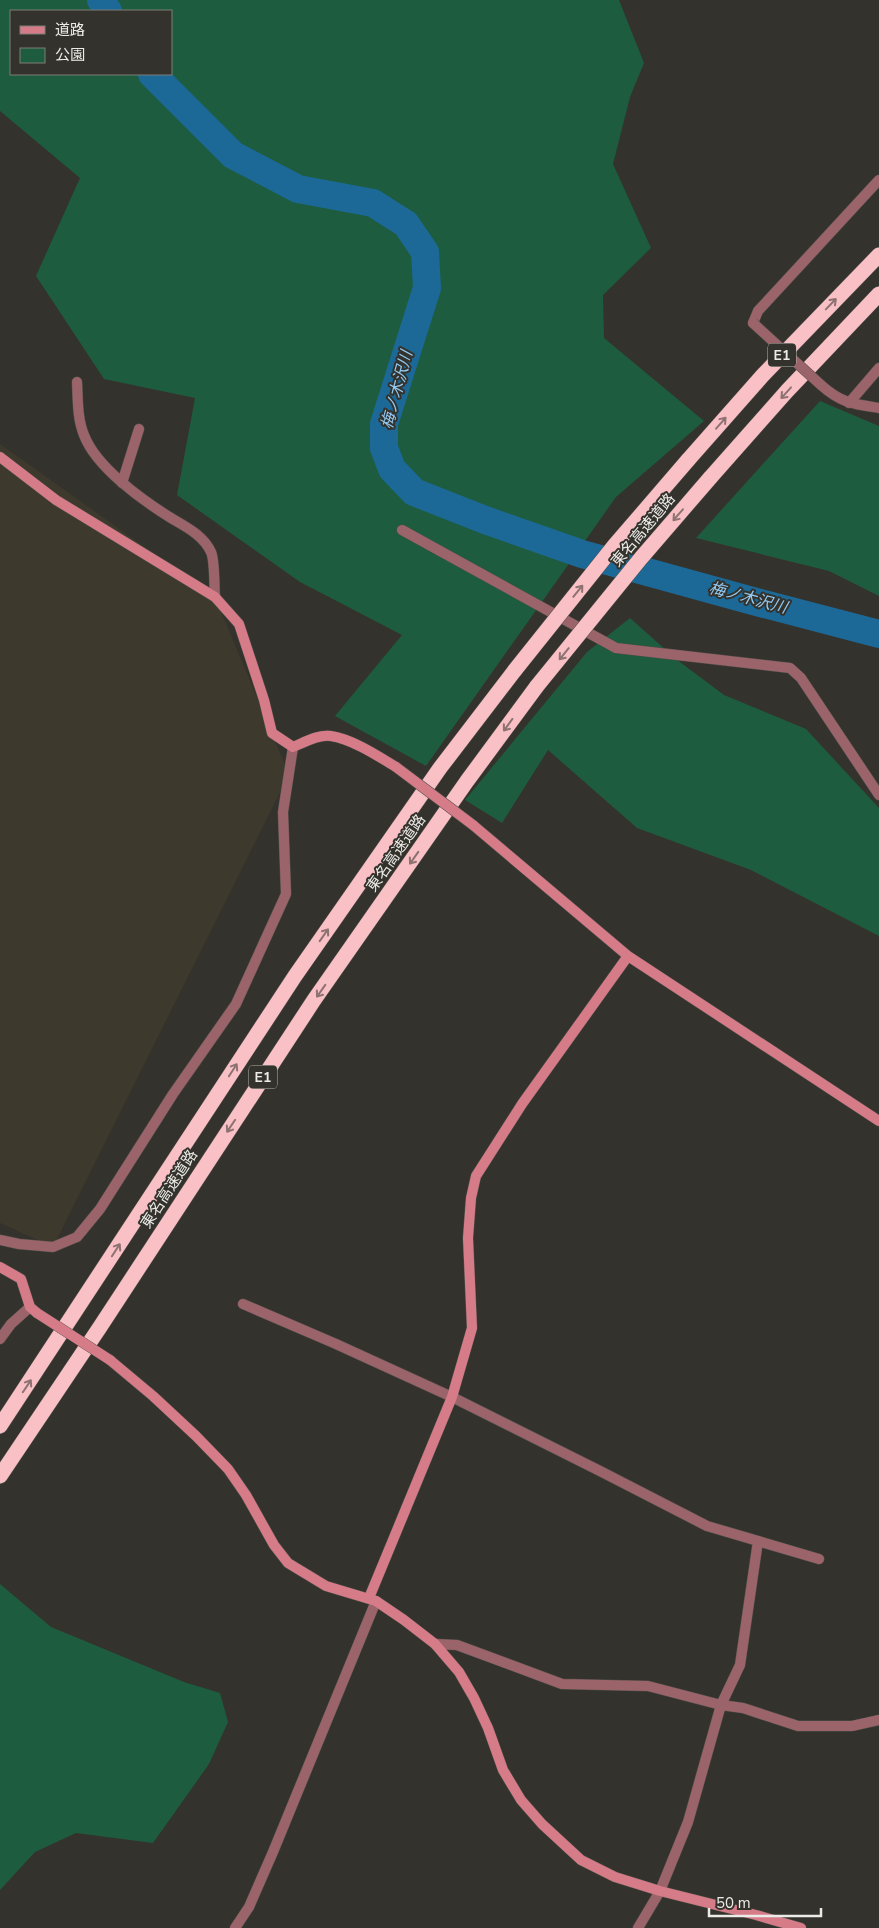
<svg xmlns="http://www.w3.org/2000/svg" width="879" height="1928" font-family="'Nunito Sans','Noto Sans JP',sans-serif">
  <style>
    .built { fill: #3e392d }
    .green { fill: #1e5c3f; fill-rule: evenodd }
    .lines { fill: none; stroke-linecap: round; stroke-linejoin: round }
    .river { stroke: #1c6998; stroke-width: 28 }
    .street-casing { stroke: #51504a; stroke-width: 11 }
    .secondary-casing { stroke: #51504a; stroke-width: 11 }
    .highway-casing { stroke: #51504a; stroke-width: 16 }
    .street { stroke: #9b636a; stroke-width: 10 }
    .secondary { stroke: #d67c89; stroke-width: 10 }
    .highway { stroke: #f9c0c6; stroke-width: 15 }
    .street-bridge-casing { stroke: #51504a; stroke-width: 11; stroke-linecap: butt }
    .secondary-bridge-casing { stroke: #51504a; stroke-width: 11; stroke-linecap: butt }
    .highway-bridge-casing { stroke: #51504a; stroke-width: 16; stroke-linecap: butt }
    .street-bridge { stroke: #9b636a; stroke-width: 10 }
    .secondary-bridge { stroke: #d67c89; stroke-width: 10 }
    .highway-bridge { stroke: #f9c0c6; stroke-width: 15 }
    .oneway { stroke: #8d7271 }
    .labels { text-anchor: middle; dominant-baseline: central; stroke-width: 4; stroke-linejoin: round; paint-order: stroke }
    .shield { fill: #34322c; stroke: #b5b4af; stroke-width: 1 }
    .shield-label { font-size: 14px; font-weight: bold; fill: #ecebe7 }
    .street-label { font-size: 15px; fill: #ecebe7; stroke: #34322c }
    .water-label { font-size: 16px; font-style: italic; fill: #92c9f1; stroke: #34322c }
  </style>
  <rect width="100%" height="100%" fill="#34322c"/>
  <path class="built" d="M 0,444 L 215,597 L 289,774 L 53,1247 L 0,1223 Z"/>
  <path class="green" d="M 0,0 L 619,0 L 644,63 L 630,97 L 613,164 L 651,248 L 603,295 L 604,338 L 704,421 L 616,497 L 426,766 L 335,716 L 402,635 L 300,582 L 177,495 L 195,398 L 104,379 L 36,276 L 80,178 L 0,111 ZM 11,11 L 171,11 L 171,74 L 11,74 Z
    M 820,401 L 879,426 L 879,596 L 829,571 L 696,538 Z
    M 630,618 L 676,659 L 724,695 L 806,729 L 879,808 L 879,936 L 751,870 L 637,828 L 548,750 L 502,823 L 465,800 L 587,652 Z
    M 0,1584 L 51,1627 L 184,1682 L 220,1693 L 228,1722 L 209,1764 L 153,1843 L 76,1833 L 35,1852 L 0,1890 Z"/>
  <g class="lines">
    <path class="river" d="M 101,0 L 108,11
      M 152,74 L 233,155 L 298,189 L 373,203 L 406,224 L 425,252 L 427,288 L 384,424 L 384,448 L 392,469 L 414,492 L 485,520 L 582,554 L 749,600 L 879,634"/>
    <defs>
      <path id="street" d="M 753,323 L 758,311 L 879,180
        M 77,382 C 78,399 77,418 84,435 C 96,467 142,500 171,518 C 186,527 203,535 211,552 C 215,561 214,585 215,597
        M 821,385 C 841,403 853,404 879,408
        M 849,403 L 879,368
        M 122,483 L 139,429
        M 402,530 L 616,648 L 790,668 L 801,678 L 879,795
        M 0,1240 L 19,1244 L 53,1247 L 77,1237 L 100,1209 L 173,1094 L 236,1004 L 286,894 L 283,812 L 293,747
        M 243,1304 L 336,1344 L 452,1397 L 600,1471 L 707,1526 L 819,1559
        M 0,1339 L 11,1324 L 30,1307
        M 435,1644 L 457,1645 L 562,1684 L 648,1686 L 721,1705 L 743,1708 L 798,1726 L 852,1726 L 879,1720
        M 235,1928 L 249,1907 L 273,1852 L 376,1601
        M 638,1928 L 660,1891 L 688,1822 L 721,1705 L 740,1665 L 758,1541"/>
      <path id="secondary" d="M 0,457 L 56,500 L 215,597 L 239,624 L 264,700 L 272,733 L 293,747 C 305,742 319,734 331,736 C 352,739 378,756 396,767
        M 473,825 L 628,956 L 879,1121
        M 0,1267 L 21,1279 L 30,1307 L 37,1313
        M 110,1360 L 153,1396 L 196,1436 L 228,1469 L 246,1495 L 274,1545 L 288,1563 L 326,1586 L 376,1601 L 404,1620 L 435,1644 L 459,1672 L 474,1698 L 488,1728 L 503,1770 L 521,1800 L 542,1824 L 581,1860 L 615,1877 L 660,1891 L 756,1915 L 801,1928
        M 369,1598 L 452,1397 L 472,1328 L 468,1238 L 471,1198 L 476,1176 L 522,1104 L 628,956"/>
      <path id="highway" d="M 688,460 L 763,375 L 879,255
        M 710,478 L 787,391 L 879,294
        M 0,1426 L 295,976 L 440,768 L 515,670
        M 0,1476 L 100,1327 L 314,1000 L 467,781 L 537,686"/>
    </defs>
    <use href="#street" class="street-casing"/>
    <use href="#secondary" class="secondary-casing"/>
    <use href="#highway" class="highway-casing"/>
    <use href="#street" class="street"/>
    <use href="#secondary" class="secondary"/>
    <use href="#highway" class="highway"/>
    <defs>
      <path id="street-bridge" d="M 753,323 L 821,385"/>
      <path id="secondary-bridge" d="M 396,767 L 473,825
        M 37,1313 L 110,1360"/>
      <path id="highway-bridge" d="M 515,670 L 614,546 L 688,460
        M 537,686 L 641,558 L 710,478"/>
    </defs>
    <use href="#street-bridge" class="street-bridge-casing"/>
    <use href="#secondary-bridge" class="secondary-bridge-casing"/>
    <use href="#highway-bridge" class="highway-bridge-casing"/>
    <use href="#street-bridge" class="street-bridge"/>
    <use href="#secondary-bridge" class="secondary-bridge"/>
    <use href="#highway-bridge" class="highway-bridge"/>
  </g>
  <defs><path id="oneway-shaft" d="M-6 0H5M1.5-3L5.5 0L1.5 3" fill="none" stroke-width="1.6" stroke-linecap="round" stroke-linejoin="round" transform="scale(1.25)"/></defs>
  <g class="oneway">
    <use href="#oneway-shaft" transform="translate(831 304) rotate(-46)"/>
    <use href="#oneway-shaft" transform="translate(786 393) rotate(132)"/>
    <use href="#oneway-shaft" transform="translate(721 423) rotate(-49)"/>
    <use href="#oneway-shaft" transform="translate(678 515) rotate(131)"/>
    <use href="#oneway-shaft" transform="translate(578 591) rotate(-51)"/>
    <use href="#oneway-shaft" transform="translate(564 654) rotate(129)"/>
    <use href="#oneway-shaft" transform="translate(508 725) rotate(126)"/>
    <use href="#oneway-shaft" transform="translate(414 858) rotate(125)"/>
    <use href="#oneway-shaft" transform="translate(324 935) rotate(-55)"/>
    <use href="#oneway-shaft" transform="translate(321 991) rotate(125)"/>
    <use href="#oneway-shaft" transform="translate(233 1070) rotate(-57)"/>
    <use href="#oneway-shaft" transform="translate(231 1126) rotate(124)"/>
    <use href="#oneway-shaft" transform="translate(116 1250) rotate(-57)"/>
    <use href="#oneway-shaft" transform="translate(27 1386) rotate(-56)"/>
  </g>
  <g class="labels">
    <g class="shield">
      <rect x="768" y="343.5" width="28" height="23" rx="4"/>
      <rect x="249" y="1065.5" width="28" height="23" rx="4"/>
    </g>
    <g class="shield-label">
      <text x="782" y="355">E1</text>
      <text x="263" y="1077">E1</text>
    </g>
    <g class="street-label">
      <text transform="translate(643 530) rotate(-50)">東名高速道路</text>
      <text transform="translate(396 853) rotate(-55)">東名高速道路</text>
      <text transform="translate(169 1189) rotate(-57)">東名高速道路</text>
    </g>
    <g class="water-label">
      <text transform="translate(397 390) rotate(-75)">梅ノ木沢川</text>
      <text transform="translate(748 598) rotate(15)">梅ノ木沢川</text>
    </g>
  </g>
  <rect x="10" y="10" width="162" height="65" fill="#34322c" stroke="#7e7c77"/>
  <rect x="20" y="26" width="25" height="8" fill="#d67c89" stroke="#7e7c77"/>
  <text x="55" y="35" font-size="15" fill="#ecebe7">道路</text>
  <rect x="20" y="48" width="25" height="15" fill="#1e5c3f" stroke="#7e7c77"/>
  <text x="55" y="60" font-size="15" fill="#ecebe7">公園</text>
  <path d="M709 1908v8h112v-8" fill="none" stroke="#ecebe7" stroke-width="2.5"/>
  <text x="716" y="1908" font-size="15" fill="#ecebe7" stroke="#34322c" stroke-width="4" paint-order="stroke">50 m</text>
</svg>
